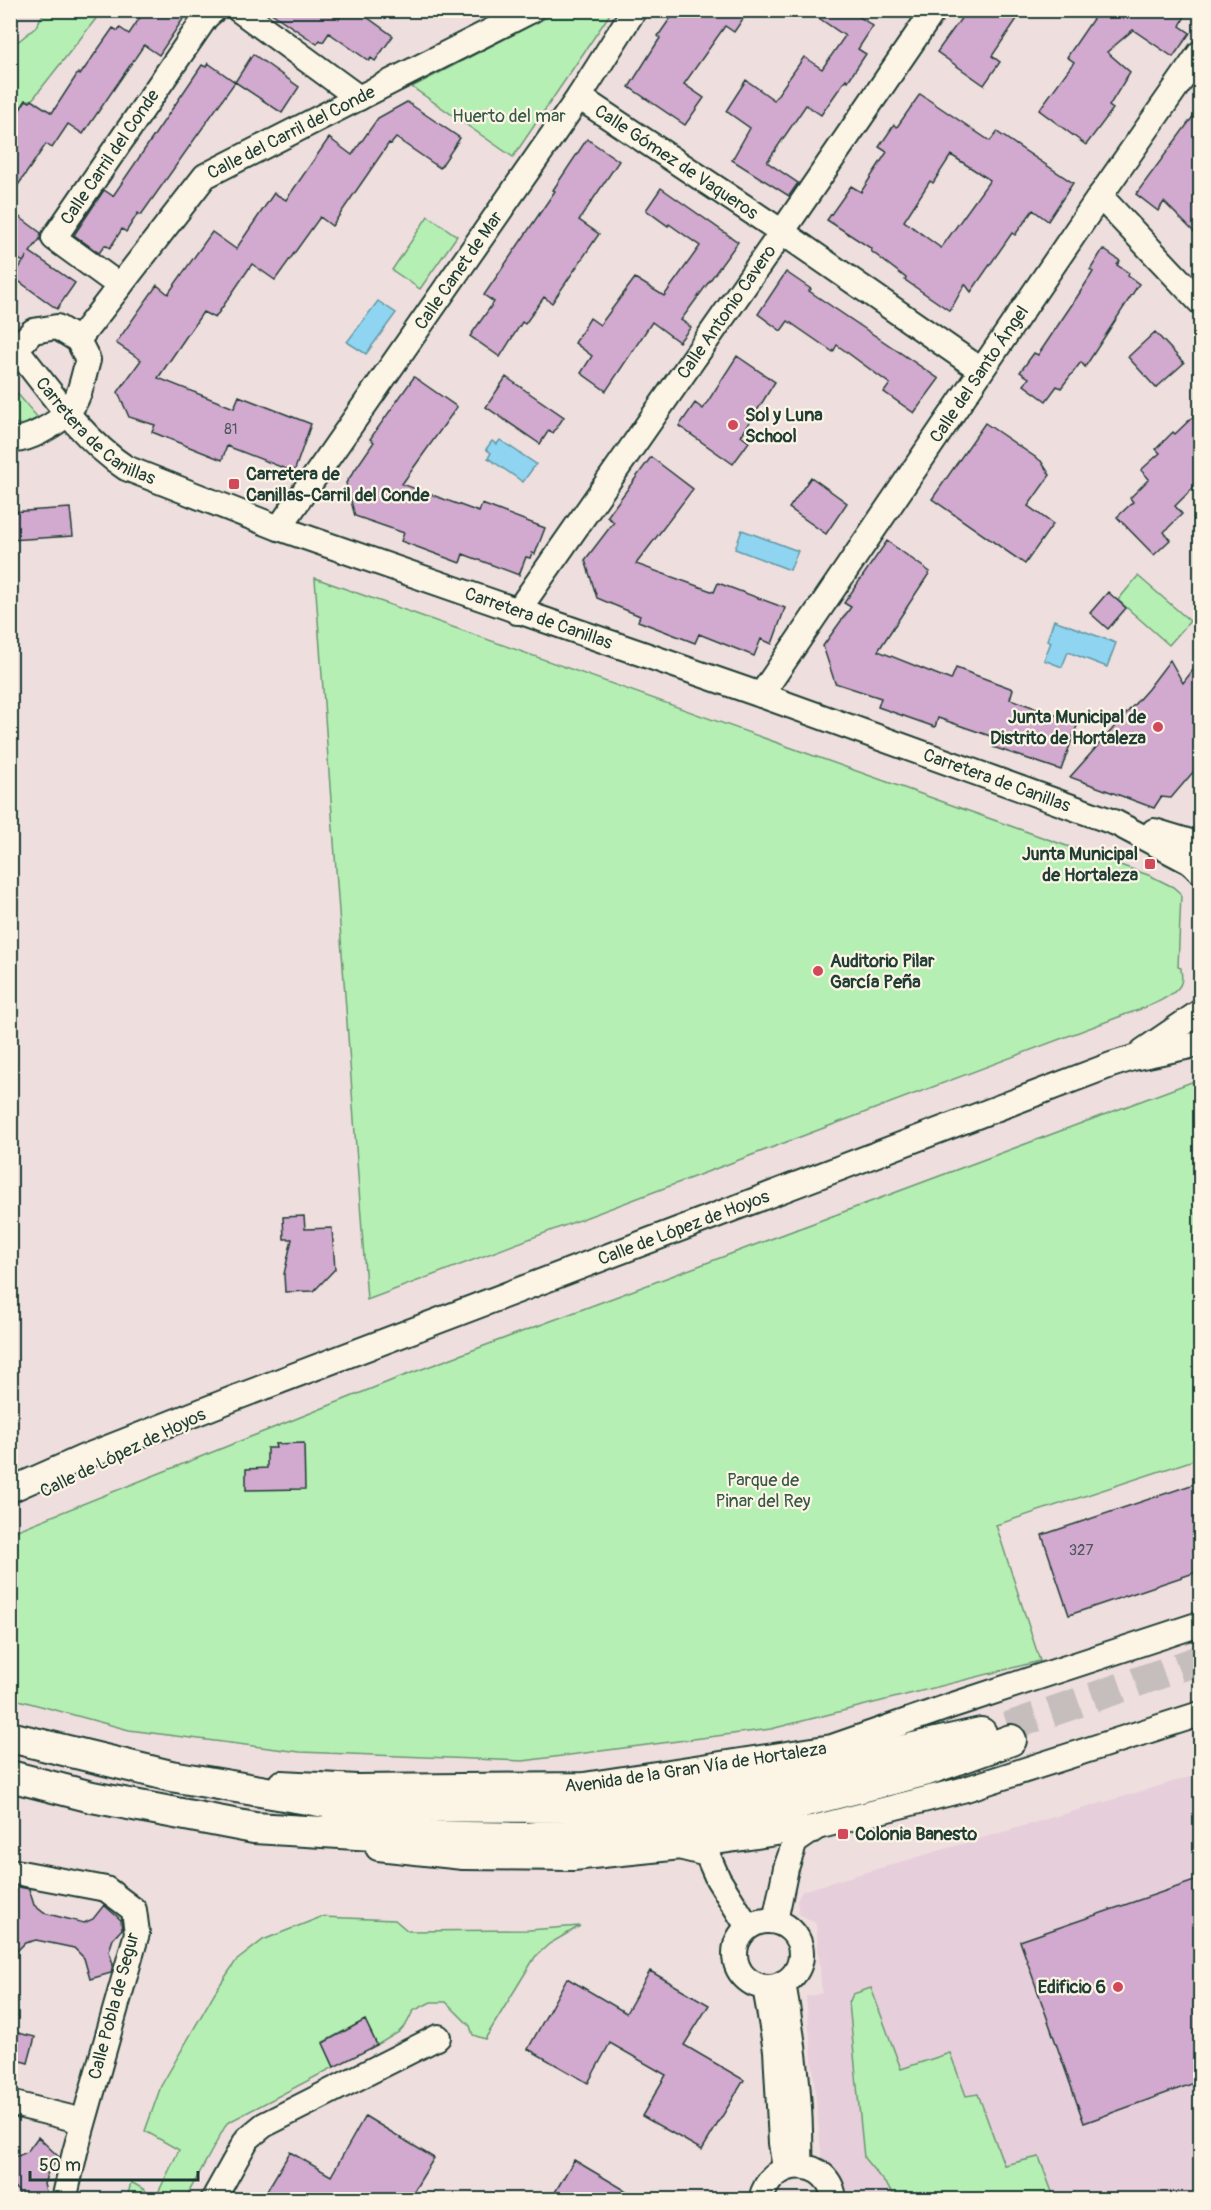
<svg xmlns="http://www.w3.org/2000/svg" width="1211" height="2210" font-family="Pangolin,sans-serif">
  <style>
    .built { fill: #e6ceda }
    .green { fill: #b6efb3; stroke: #6a9674; stroke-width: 1.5 }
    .water { fill: #8fd5f1; stroke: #6298a5; stroke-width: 1.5 }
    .building { fill: #d2a9cf; stroke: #1f3d34; stroke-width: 1.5; fill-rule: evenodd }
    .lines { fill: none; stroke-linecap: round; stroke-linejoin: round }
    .major-tunnel { stroke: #c5bebc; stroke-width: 30; stroke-dasharray: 30 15; stroke-linecap: butt }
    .minor-casing { stroke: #1f3d34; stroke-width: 28 }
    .major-casing { stroke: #1f3d34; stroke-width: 34 }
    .minor { stroke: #fcf5e5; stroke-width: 24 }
    .major { stroke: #fcf5e5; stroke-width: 30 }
    .poi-dot { fill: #d1495b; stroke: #fcf5e5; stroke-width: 2 }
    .labels { text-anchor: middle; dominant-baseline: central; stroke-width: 4.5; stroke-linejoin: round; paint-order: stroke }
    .number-label { font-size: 15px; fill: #4c585b }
    .park-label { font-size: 18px; fill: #365847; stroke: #fcf5e5 }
    .street-label { font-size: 18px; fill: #1f3d34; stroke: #fcf5e5 }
    .poi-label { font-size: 18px; font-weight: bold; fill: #1f3d34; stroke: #fcf5e5; text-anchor: start }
  </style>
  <rect width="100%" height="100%" fill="#efdede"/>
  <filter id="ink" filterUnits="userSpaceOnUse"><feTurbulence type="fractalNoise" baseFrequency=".0167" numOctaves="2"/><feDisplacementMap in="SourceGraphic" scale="12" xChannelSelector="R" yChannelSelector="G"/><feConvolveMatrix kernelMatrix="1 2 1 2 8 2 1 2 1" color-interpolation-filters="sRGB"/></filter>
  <g filter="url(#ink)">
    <path class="built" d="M 1200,1774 L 1200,2199 L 842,2199 L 842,2189 L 822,2161 L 806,1997 L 822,1993 L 816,1923 L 799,1914 L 797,1901 L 802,1891 Z"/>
    <path class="green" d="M 45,11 L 102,11 L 32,100 L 26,100 L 11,121 L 11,47 L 35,28 Z
      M 559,11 L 612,11 L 513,157 L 412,87 Z
      M 428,216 L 457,236 L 420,289 L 392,270 Z
      M 10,386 L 11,386 L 38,418 L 24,425 L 11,423 Z
      M 1138,576 L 1190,621 L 1169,645 L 1118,600 Z
      M 315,578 L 1151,876 L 1173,887 L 1181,894 L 1178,967 L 1181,968 C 1181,972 1183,979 1181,983 C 1176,998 1138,1010 1124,1015 L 367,1300 Z
      M 1197,1080 L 1200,1092 L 1200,1458 L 996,1525 L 1040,1661 L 771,1729 L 523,1761 L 300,1752 L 129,1730 L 11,1698 L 10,1533 L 398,1378 Z
      M 321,1917 L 395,1920 L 408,1931 L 529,1930 L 580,1926 L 549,1944 L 535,1957 L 485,2039 L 473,2035 L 470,2026 L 446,2002 L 431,2002 L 413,2011 L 407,2023 L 399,2032 L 377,2045 L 365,2020 L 323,2042 L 334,2067 L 227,2123 L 185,2199 L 155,2199 L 179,2150 L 145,2131 L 161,2086 L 215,1992 L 236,1961 L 263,1940 Z
      M 871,1988 L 901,2069 L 950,2053 L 966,2096 L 978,2094 L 1004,2165 L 1039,2157 L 1052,2192 L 1057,2197 L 1073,2192 L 1080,2199 L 898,2199 L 864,2158 L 849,2003 L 853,1994 Z
      M 131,2182 L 145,2190 L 152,2199 L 127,2199 Z"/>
    <path class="water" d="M 378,301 L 396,313 L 366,354 L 347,342 Z
      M 500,440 L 536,464 L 523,482 L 488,458 L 491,453 L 486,449 L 492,441 L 497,444 Z
      M 742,530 L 798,551 L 790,570 L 735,549 Z
      M 1054,620 L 1116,643 L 1107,667 L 1068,652 L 1062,667 L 1044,660 L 1051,642 L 1047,640 Z"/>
    <path class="building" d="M 145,10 L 189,10 L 159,55 L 144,45 L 83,134 L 68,124 L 52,148 L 46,144 L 10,197 L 11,124 L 26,100 L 30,102 L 32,100 L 52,113 L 78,73 L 80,75 L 113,28 L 118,31 L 120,28 L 129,34 Z
      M 267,10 L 327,10 L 339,19 L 345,10 L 357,10 L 393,36 L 375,61 L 371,58 L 369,61 L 329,33 L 323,42 L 320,40 L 317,44 Z
      M 676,10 L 749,10 L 734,32 L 725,26 L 684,84 L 704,98 L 685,125 L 629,87 L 660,38 L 658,36 Z
      M 807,10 L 849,10 L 873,26 L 858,49 L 866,54 L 848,81 L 846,79 L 821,115 L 806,105 L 767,162 L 798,183 L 789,196 L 732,160 L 750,128 L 726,111 L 746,80 L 774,100 L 804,57 L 822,69 L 845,36 Z
      M 967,10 L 1023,10 L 992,56 L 1000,62 L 984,85 L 937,52 Z
      M 1099,10 L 1188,10 L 1180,26 L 1190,33 L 1173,57 L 1133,30 L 1107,52 L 1130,72 L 1109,106 L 1113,109 L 1086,145 L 1039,110 L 1074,62 L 1067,57 Z
      M 253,54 L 299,87 L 282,113 L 235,82 Z
      M 208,63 L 235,82 L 141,215 L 138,213 L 126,232 L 122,229 L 110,248 L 105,245 L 99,253 L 74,235 L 104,190 L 113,196 L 202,65 L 206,67 Z
      M 920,94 L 990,141 L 997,132 L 1073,183 L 1048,221 L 1033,210 L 1015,235 L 1012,233 L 971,292 L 965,284 L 950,311 L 905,280 L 906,278 L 871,251 L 872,249 L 827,220 L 851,186 L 861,192 L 887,152 L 879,147 L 894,125 L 897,127 ZM 951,155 L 990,180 L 941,248 L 904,221 L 930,181 L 933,183 Z
      M 407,102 L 460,138 L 440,168 L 396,138 L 391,144 L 389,143 L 332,226 L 320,217 L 275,280 L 252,264 L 215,318 L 203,312 L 158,378 L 234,408 L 239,396 L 311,424 L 294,472 L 227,446 L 222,460 L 152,432 L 155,425 L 129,417 L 118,392 L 141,360 L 116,343 L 157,285 L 168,294 L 212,232 L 236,249 L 274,193 L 286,200 L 329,138 L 352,155 L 378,118 Z
      M 1200,107 L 1200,238 L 1164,202 L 1158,211 L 1136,194 Z
      M 587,139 L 619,161 L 579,220 L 599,234 L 552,303 L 544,297 L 525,324 L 522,322 L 500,357 L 470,336 L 494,302 L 484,295 L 555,191 L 553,190 Z
      M 661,188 L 738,242 L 681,320 L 691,327 L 679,342 L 652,322 L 606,391 L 581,373 L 592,356 L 575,343 L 590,318 L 600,325 L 635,278 L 664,296 L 700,246 L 669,224 L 668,226 L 646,210 Z
      M 10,210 L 41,233 L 40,239 L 30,252 L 75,283 L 57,309 L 13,277 L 27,256 L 23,262 L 10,253 Z
      M 1103,249 L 1120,261 L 1117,265 L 1129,273 L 1128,276 L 1139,284 L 1085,367 L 1081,362 L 1061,388 L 1057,386 L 1046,401 L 1024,385 L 1029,378 L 1020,372 L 1034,353 L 1038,355 L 1077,297 L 1093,272 L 1090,270 Z
      M 786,272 L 811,289 L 809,291 L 939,379 L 914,413 L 884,392 L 890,384 L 837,345 L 833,352 L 788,321 L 781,331 L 758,314 Z
      M 1155,332 L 1184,363 L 1156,388 L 1128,357 Z
      M 737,356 L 775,382 L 741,436 L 749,442 L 733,464 L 679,426 L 695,403 L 703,409 Z
      M 414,377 L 457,407 L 402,484 L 479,512 L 482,504 L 545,528 L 535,554 L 532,553 L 530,558 L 526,557 L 519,575 L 463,554 L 460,563 L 401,541 L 404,533 L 355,516 L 346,483 L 374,442 L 370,439 Z
      M 506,377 L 564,417 L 553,433 L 549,430 L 540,444 L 486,407 Z
      M 1200,410 L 1200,481 L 1175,506 L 1182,514 L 1164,532 L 1170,540 L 1154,555 L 1117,517 L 1133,502 L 1130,498 L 1149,479 L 1141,470 L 1160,453 L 1156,449 L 1173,432 L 1175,434 Z
      M 985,423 L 1041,461 L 1050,475 L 1028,506 L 1053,524 L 1025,564 L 932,499 Z
      M 651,457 L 693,489 L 636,564 L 714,592 L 718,583 L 785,608 L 772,644 L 761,639 L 754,656 L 699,634 L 695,643 L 638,621 L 640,616 L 597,598 L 585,560 L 614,522 L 607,517 Z
      M 811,477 L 847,503 L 826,534 L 789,508 Z
      M 70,508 L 73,536 L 10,540 L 10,512 Z
      M 887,541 L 930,572 L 878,651 L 951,680 L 956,668 L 1013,689 L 1010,699 L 1078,723 L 1061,770 L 993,747 L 996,738 L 938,718 L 935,727 L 878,707 L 881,698 L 835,683 L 823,646 L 851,607 L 844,603 Z
      M 1108,592 L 1126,608 L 1108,629 L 1090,613 Z
      M 1170,660 L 1183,683 L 1200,661 L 1200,764 L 1171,798 L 1161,797 L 1154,808 L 1070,777 L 1148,689 Z
      M 304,1216 L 305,1229 L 332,1228 L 335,1269 L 314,1291 L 285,1292 L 284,1274 L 292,1239 L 284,1239 L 283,1217 Z
      M 304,1443 L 305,1489 L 246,1490 L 246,1469 L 267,1468 L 267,1448 L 276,1448 L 275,1444 Z
      M 1200,1482 L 1200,1571 L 1069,1615 L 1042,1535 Z
      M 1200,1879 L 1200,2081 L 1084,2123 L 1020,1941 Z
      M 19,1887 L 29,1889 L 34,1905 L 44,1913 L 84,1923 L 93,1919 L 104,1905 L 121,1920 L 122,1929 L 113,1939 L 109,1951 L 113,1964 L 111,1973 L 90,1979 L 84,1958 L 74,1948 L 36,1940 L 25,1943 L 10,1958 L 10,1890 Z
      M 650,1971 L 709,2005 L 684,2045 L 744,2080 L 702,2150 L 642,2116 L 666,2075 L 610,2043 L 588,2083 L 528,2049 L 567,1978 L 626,2013 Z
      M 365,2020 L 377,2045 L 334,2067 L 323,2043 Z
      M 10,2031 L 35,2037 L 28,2063 L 10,2058 Z
      M 365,2116 L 434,2158 L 409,2199 L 371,2199 L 357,2191 L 352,2199 L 262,2199 L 290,2152 L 331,2176 Z
      M 38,2137 L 59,2157 L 48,2172 L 44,2184 L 48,2199 L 21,2199 L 18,2191 L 10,2183 L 10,2155 L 18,2156 L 27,2152 Z
      M 574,2160 L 640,2199 L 551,2199 Z"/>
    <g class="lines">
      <path class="major-tunnel" d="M 1008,1727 L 1200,1660"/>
      <defs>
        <g id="minor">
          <path d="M 239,10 L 359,98"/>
          <path id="s1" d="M 579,97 L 782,232 L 981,370"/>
          <path d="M 1100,196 L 1200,302"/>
          <path id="s2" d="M 120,286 L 54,238 L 206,17 L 214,10"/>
          <path id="s3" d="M 78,340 L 205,176 L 532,10"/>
          <path id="s4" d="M 10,341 C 45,384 80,438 126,468 L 279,528 L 761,695 L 1116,823 L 1190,862 L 1200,871"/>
          <path d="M 10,355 L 33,331 L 57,327 L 78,340 L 88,360 C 83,377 80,399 68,412 C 58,423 24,444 10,439"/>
          <path id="s5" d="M 279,528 L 579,97 L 634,10"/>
          <path id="s6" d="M 517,612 L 782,232 L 934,10"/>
          <path id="s7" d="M 761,695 L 1100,196 L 1200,53"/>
          <path d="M 1154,831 L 1200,845"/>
          <path d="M 1143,1051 L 1200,1012"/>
          <path id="s8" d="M 10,1490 L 82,1458 L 235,1398 L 1111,1065 L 1133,1058 L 1200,1044"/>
          <path id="s9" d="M 281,1783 L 357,1787 L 584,1785 L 832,1747 L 953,1705 L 1200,1624"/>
          <path d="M 378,1848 L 463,1857 L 573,1858 L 681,1847 L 817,1827 L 966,1789 L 1200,1714"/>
          <path d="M 683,1848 L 707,1854 L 718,1879 L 748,1927"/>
          <path d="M 10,1871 L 106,1889 L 134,1910 L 137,1933 L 75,2152 L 64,2200"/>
          <path d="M 775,1921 L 786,1868 L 795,1842 L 817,1827"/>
          <circle cx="768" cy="1954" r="33"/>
          <path d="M 783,1983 C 794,2043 802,2105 800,2166"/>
          <path d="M 765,1987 L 776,2050 L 781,2143 L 785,2168"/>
          <path d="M 10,2103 L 83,2121"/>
          <path d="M 213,2200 L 247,2139 L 264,2125 L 438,2037"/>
          <path d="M 761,2200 C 771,2154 831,2157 834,2200"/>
        </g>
        <path id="major" d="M 10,1737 L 171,1776 L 349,1806 L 575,1807 L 735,1788 L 981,1733
          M 10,1776 L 92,1797 L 254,1828 L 391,1836 L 526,1838 L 666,1825 L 775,1809 L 924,1771 L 1011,1740"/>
      </defs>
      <use href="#minor" class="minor-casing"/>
      <use href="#major" class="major-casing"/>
      <use href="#minor" class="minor"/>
      <use href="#major" class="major"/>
    </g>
  </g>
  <g class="poi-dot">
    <circle cx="733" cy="425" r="6"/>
    <rect x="228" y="478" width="12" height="12" rx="3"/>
    <circle cx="1158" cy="727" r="6"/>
    <rect x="1144" y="858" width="12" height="12" rx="3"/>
    <circle cx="818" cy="971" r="6"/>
    <rect x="837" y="1828" width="12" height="12" rx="3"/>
    <circle cx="1118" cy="1987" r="6"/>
  </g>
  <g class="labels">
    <g class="number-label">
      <text x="231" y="429">81</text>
      <text x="1081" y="1550">327</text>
    </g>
    <g class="park-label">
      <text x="509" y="116">Huerto del mar</text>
      <text x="763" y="1480">Parque de<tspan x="763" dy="21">Pinar del Rey</tspan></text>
    </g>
    <g class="street-label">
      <text stroke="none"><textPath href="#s3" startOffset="304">Calle del Carril del Conde</textPath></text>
      <text stroke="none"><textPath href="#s2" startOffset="180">Calle Carril del Conde</textPath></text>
      <text stroke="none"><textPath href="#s1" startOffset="117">Calle Gómez de Vaqueros</textPath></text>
      <text stroke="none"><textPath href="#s5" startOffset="314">Calle Canet de Mar</textPath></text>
      <text stroke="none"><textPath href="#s6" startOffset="366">Calle Antonio Cavero</textPath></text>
      <text stroke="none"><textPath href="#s7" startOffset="388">Calle del Santo Ángel</textPath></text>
      <text stroke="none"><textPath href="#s4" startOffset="126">Carretera de Canillas</textPath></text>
      <text stroke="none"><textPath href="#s4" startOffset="612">Carretera de Canillas</textPath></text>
      <text stroke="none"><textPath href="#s4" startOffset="1098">Carretera de Canillas</textPath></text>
      <text stroke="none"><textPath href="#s8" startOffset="723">Calle de López de Hoyos</textPath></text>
      <text transform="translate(123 1453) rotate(-26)">Calle de López de Hoyos</text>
      <text stroke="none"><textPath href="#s9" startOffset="416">Avenida de la Gran Vía de Hortaleza</textPath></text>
      <text transform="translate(114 2006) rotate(-75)">Calle Pobla de Segur</text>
    </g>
    <g class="poi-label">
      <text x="745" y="415">Sol y Luna<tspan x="745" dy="21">School</tspan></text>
      <text x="246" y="474">Carretera de<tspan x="246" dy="21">Canillas-Carril del Conde</tspan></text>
      <text x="1146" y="717" text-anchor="end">Junta Municipal de<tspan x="1146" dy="21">Distrito de Hortaleza</tspan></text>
      <text x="1138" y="854" text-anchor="end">Junta Municipal<tspan x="1138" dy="21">de Hortaleza</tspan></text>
      <text x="830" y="961">Auditorio Pilar<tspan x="830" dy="21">García Peña</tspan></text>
      <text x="855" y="1834">Colonia Banesto</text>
      <text x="1106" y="1987" text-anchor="end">Edificio 6</text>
    </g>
  </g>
  <rect width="1211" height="2210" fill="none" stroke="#fcf5e5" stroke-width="36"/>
  <rect x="18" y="18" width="1175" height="2174" fill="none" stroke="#1f3d34" stroke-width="2" filter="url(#ink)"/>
  <path d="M30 2171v9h168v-9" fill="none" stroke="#1f3d34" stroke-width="3"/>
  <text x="39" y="2171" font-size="18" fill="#1f3d34" stroke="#fcf5e5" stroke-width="4.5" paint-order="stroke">50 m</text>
</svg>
